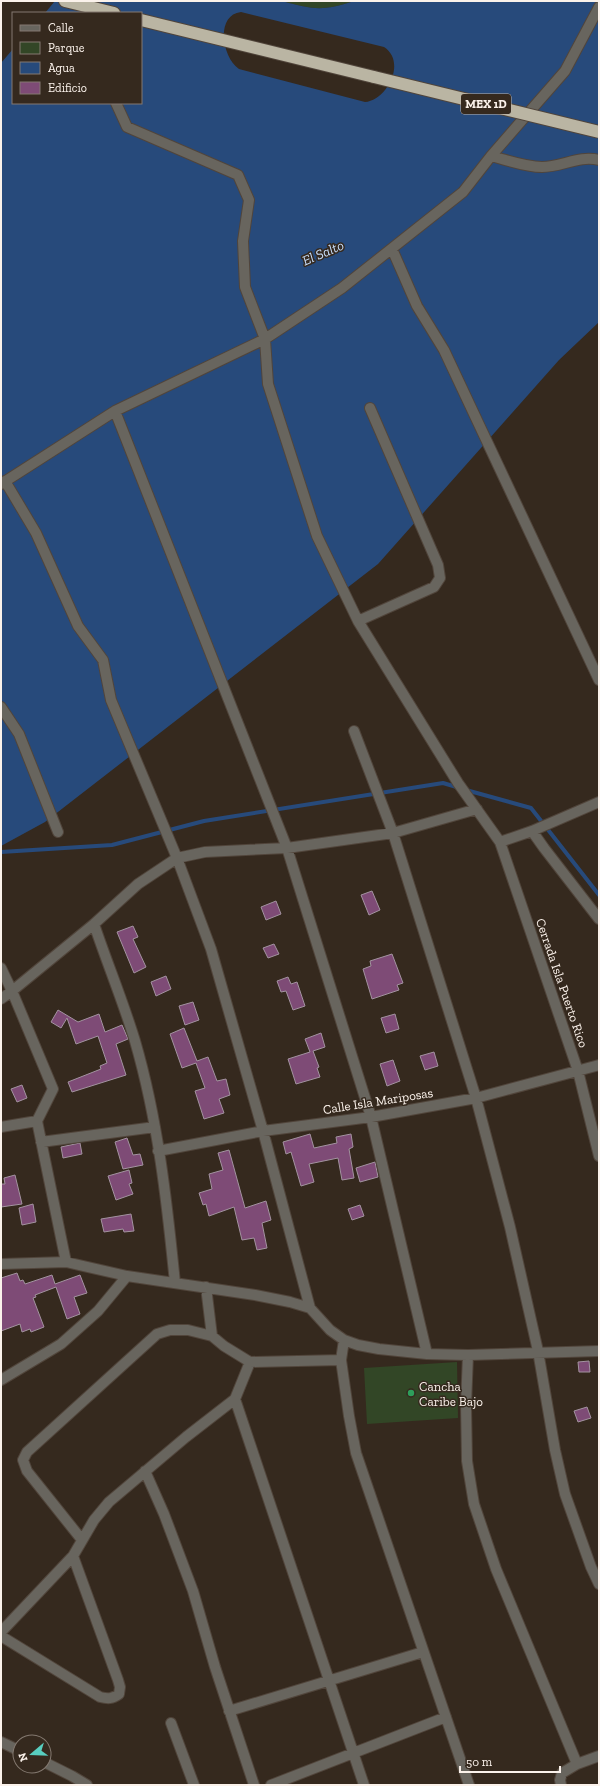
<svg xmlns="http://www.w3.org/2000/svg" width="600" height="1786" font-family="'Zilla Slab',serif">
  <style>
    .green { fill: #324626 }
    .water { fill: #274a7b; fill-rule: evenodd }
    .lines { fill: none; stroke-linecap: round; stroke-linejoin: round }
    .stream { stroke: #274a7b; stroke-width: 4 }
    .building { fill: #7e4b76; stroke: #a393a0 }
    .minor-casing { stroke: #51453b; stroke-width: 12 }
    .highway-casing { stroke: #51453b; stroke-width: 14 }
    .minor { stroke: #68655e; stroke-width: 10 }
    .highway { stroke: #bab5a3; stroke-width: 12 }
    .highway-bridge-casing { stroke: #51453b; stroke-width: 14; stroke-linecap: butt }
    .highway-bridge { stroke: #bab5a3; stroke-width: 12 }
    .leisure-dot { fill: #2e9e5b; stroke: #35291e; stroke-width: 1.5 }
    .labels { text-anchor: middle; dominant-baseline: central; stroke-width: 3; stroke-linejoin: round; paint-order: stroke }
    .shield { fill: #35291e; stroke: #c0b6ae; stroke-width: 1 }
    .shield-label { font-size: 12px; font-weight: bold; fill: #fbf2eb }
    .street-label { font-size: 13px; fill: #fbf2eb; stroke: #35291e }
    .poi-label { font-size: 13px; fill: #fbf2eb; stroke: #35291e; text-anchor: start }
    .water-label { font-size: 14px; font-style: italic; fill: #c8dffd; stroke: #35291e }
  </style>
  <rect width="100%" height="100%" fill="#35291e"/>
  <path class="green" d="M 282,1 L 354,1 C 323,11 314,10 282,1 Z
    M 457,1362 L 458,1418 L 367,1424 L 364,1368 Z"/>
  <path class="water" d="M 55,1 L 282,1 C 314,10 323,11 354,1 L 599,1 L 599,322 L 559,360 L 378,564 L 45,822 L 1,846 L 1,63 L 13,49 L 13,103 L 141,103 L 141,13 L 45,13 ZM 241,12 L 384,47 C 407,62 387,100 365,102 L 239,69 C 222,58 215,15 241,12 Z"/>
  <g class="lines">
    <path class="stream" d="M 466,790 L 531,808 L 599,895
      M 1,852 L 112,845 L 204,821 L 443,783 L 460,788"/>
  </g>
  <path class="building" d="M 372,891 L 380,910 L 369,915 L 361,895 Z
    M 276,901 L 281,914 L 266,920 L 261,907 Z
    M 133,926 L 138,937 L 133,939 L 146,967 L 134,973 L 117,932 Z
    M 274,944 L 279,954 L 268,958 L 263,948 Z
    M 392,954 L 403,983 L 397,985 L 399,990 L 372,999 L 363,969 L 371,966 L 370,961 Z
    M 166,976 L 171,989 L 156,996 L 151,982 Z
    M 288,977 L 291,984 L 297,982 L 305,1006 L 293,1010 L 286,991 L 281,992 L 277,981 Z
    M 193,1002 L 199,1020 L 185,1025 L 179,1006 Z
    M 58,1010 L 78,1022 L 99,1014 L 105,1032 L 122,1025 L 128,1039 L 116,1044 L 126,1075 L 72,1092 L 68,1082 L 101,1069 L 100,1066 L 107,1063 L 98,1036 L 76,1044 L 67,1018 L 61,1028 L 51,1022 Z
    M 395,1014 L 399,1029 L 386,1033 L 381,1018 Z
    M 184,1028 L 197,1061 L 208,1057 L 217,1081 L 226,1079 L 230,1095 L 219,1099 L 224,1113 L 204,1119 L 195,1091 L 205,1088 L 196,1063 L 182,1068 L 170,1034 Z
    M 321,1033 L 325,1047 L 313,1051 L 319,1067 L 317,1068 L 320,1077 L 296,1084 L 288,1059 L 310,1052 L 305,1039 Z
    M 434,1052 L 438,1066 L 425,1070 L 420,1056 Z
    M 393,1060 L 400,1081 L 387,1086 L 380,1064 Z
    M 22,1085 L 27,1098 L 17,1102 L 11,1089 Z
    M 310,1134 L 314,1148 L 337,1143 L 336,1137 L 351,1134 L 353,1147 L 349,1149 L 354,1178 L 342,1180 L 338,1158 L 309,1164 L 314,1182 L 301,1186 L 291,1152 L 286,1154 L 283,1142 Z
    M 127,1138 L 133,1155 L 140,1154 L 143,1165 L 123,1169 L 115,1142 Z
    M 80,1143 L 82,1154 L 63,1158 L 61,1147 Z
    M 229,1150 L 245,1208 L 266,1201 L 271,1220 L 262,1223 L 267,1248 L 257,1250 L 254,1238 L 242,1240 L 234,1207 L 209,1216 L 206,1204 L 203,1205 L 199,1193 L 212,1189 L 209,1174 L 223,1170 L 218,1153 Z
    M 375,1162 L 378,1177 L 360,1182 L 356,1168 Z
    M 129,1170 L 132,1183 L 129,1184 L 133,1194 L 116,1200 L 108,1176 Z
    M 15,1175 L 22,1204 L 1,1207 L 1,1184 L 5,1184 L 4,1178 Z
    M 33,1204 L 36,1222 L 22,1225 L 19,1208 Z
    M 360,1205 L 364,1216 L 352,1220 L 348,1209 Z
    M 131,1214 L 134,1231 L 124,1232 L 123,1229 L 104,1232 L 101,1219 Z
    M 17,1273 L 20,1281 L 23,1280 L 25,1284 L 52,1275 L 55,1284 L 80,1275 L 87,1293 L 74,1297 L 80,1314 L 67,1319 L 56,1287 L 35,1295 L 36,1297 L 33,1298 L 44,1327 L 31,1332 L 30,1329 L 22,1332 L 20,1324 L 1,1331 L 1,1278 Z
    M 589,1361 L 590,1372 L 579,1372 L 578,1362 Z
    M 587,1407 L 591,1418 L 578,1422 L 574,1411 Z"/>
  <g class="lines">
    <defs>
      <path id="minor" d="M 116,103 L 127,127 L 238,175 L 249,200 L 243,241 L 245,287 L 265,339 L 268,384 L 317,536 L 358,621 L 458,783 L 500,842 L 578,1071 L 599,1156
        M 491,156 C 507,160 525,167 542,167 C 562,167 579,155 599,160
        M 392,249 L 417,306 L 444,350 L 599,680
        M 115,411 L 287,848 L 371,1117 L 427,1354
        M 5,481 L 36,533 L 78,626 L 103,660 L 111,700 L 177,858 L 211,949 L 263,1131 L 310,1308
        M 1,484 L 115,411 L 265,339 L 342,288 L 463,192 L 491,156 L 565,71 L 599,7
        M 358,621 L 434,587 L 440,578 L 438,565 L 370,408
        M 1,707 L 19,734 L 58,832
        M 354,731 L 393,833 L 476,1098 L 510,1227 L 538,1351 L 555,1450 L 565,1494 L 591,1567 L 599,1584
        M 532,831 L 544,848 L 599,919
        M 500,842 L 532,831 L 599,802
        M 94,924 C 107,963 123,1001 135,1041 C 158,1120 167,1202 175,1283
        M 1,968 L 12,991 L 1,999
        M 37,1121 L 66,1262
        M 1,1127 L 37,1121 L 53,1089 L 12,991 L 94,924 L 138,884 L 177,858 L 205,852 L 287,848 L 393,833 L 477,809
        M 41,1142 L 155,1127
        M 158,1151 L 263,1131 L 371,1117 L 476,1098 L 599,1065
        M 1,1264 L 66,1262 L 127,1276 L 255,1295 L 290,1302 L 310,1308 L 330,1330 L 344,1340 L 358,1345 L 379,1349 L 427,1354 L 468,1355 L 599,1351
        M 206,1287 L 212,1336
        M 344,1340 L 341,1360 L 349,1416 L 356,1453 L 469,1785
        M 468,1355 L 466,1405 L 467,1461 L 474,1504 L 496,1569 L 577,1764 L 562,1773 L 560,1780 L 561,1785
        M 1,1380 L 61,1344 L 98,1311 L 127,1276
        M 235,1399 L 364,1785
        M 145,1471 L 164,1514 L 193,1591 L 215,1667 L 254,1785
        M 82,1540 L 27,1471 L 23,1460 L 27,1452 L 157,1334 L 170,1330 L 188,1330 L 212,1336 L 224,1346 L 250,1362
        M 1,1632 L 73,1556 L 94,1520 L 109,1502 L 186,1437 L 235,1399 L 250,1362 L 341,1360
        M 1,1636 L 100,1697 C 108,1699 112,1699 119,1694 L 120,1687 L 118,1680 L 73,1556
        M 229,1711 L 423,1652
        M 171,1723 L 194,1785
        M 1,1742 L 20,1751
        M 44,1762 L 72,1776 L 87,1785
        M 577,1764 L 599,1756
        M 271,1785 L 446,1717"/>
      <path id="highway" d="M 65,1 L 114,13
        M 141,20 L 374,77"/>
    </defs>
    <use href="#minor" class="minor-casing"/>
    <use href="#highway" class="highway-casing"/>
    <use href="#minor" class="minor"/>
    <use href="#highway" class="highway"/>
    <defs>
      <path id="highway-bridge" d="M 374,77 L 599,132"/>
    </defs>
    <use href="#highway-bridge" class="highway-bridge-casing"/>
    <use href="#highway-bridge" class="highway-bridge"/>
  </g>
  <circle class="leisure-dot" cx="411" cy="1393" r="4"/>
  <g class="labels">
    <rect class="shield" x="461" y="94" width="50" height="20" rx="3"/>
    <g class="shield-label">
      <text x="486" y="104">MEX 1D</text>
    </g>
    <g class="street-label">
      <text transform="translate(562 983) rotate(71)">Cerrada Isla Puerto Rico</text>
      <text transform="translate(378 1101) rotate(-9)">Calle Isla Mariposas</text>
    </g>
    <g class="poi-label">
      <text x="419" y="1386">Cancha<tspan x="419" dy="15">Caribe Bajo</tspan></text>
    </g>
    <g class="water-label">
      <text transform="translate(323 253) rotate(-23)">El Salto</text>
    </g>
  </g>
  <rect width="600" height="1786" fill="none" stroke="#fbf2eb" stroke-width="4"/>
  <rect x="12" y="12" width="130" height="92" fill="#35291e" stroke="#847970"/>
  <rect x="20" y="25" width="20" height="6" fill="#68655e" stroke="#847970"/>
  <text x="48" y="32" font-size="12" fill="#fbf2eb">Calle</text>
  <rect x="20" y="42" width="20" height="12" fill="#324626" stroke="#847970"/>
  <text x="48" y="52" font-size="12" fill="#fbf2eb">Parque</text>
  <rect x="20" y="62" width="20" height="12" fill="#274a7b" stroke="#847970"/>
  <text x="48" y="72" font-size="12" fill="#fbf2eb">Agua</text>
  <rect x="20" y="82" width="20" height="12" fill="#7e4b76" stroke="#847970"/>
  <text x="48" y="92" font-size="12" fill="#fbf2eb">Edificio</text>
  <g transform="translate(32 1754) rotate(251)"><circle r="19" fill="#35291e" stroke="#847970"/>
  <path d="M0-3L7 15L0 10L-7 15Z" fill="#58cec0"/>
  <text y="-6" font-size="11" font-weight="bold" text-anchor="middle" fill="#fbf2eb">N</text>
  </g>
  <path d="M460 1766v6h100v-6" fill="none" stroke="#fbf2eb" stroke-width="2"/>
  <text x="466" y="1766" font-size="12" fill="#fbf2eb" stroke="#35291e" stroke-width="3" paint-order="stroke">50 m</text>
</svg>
